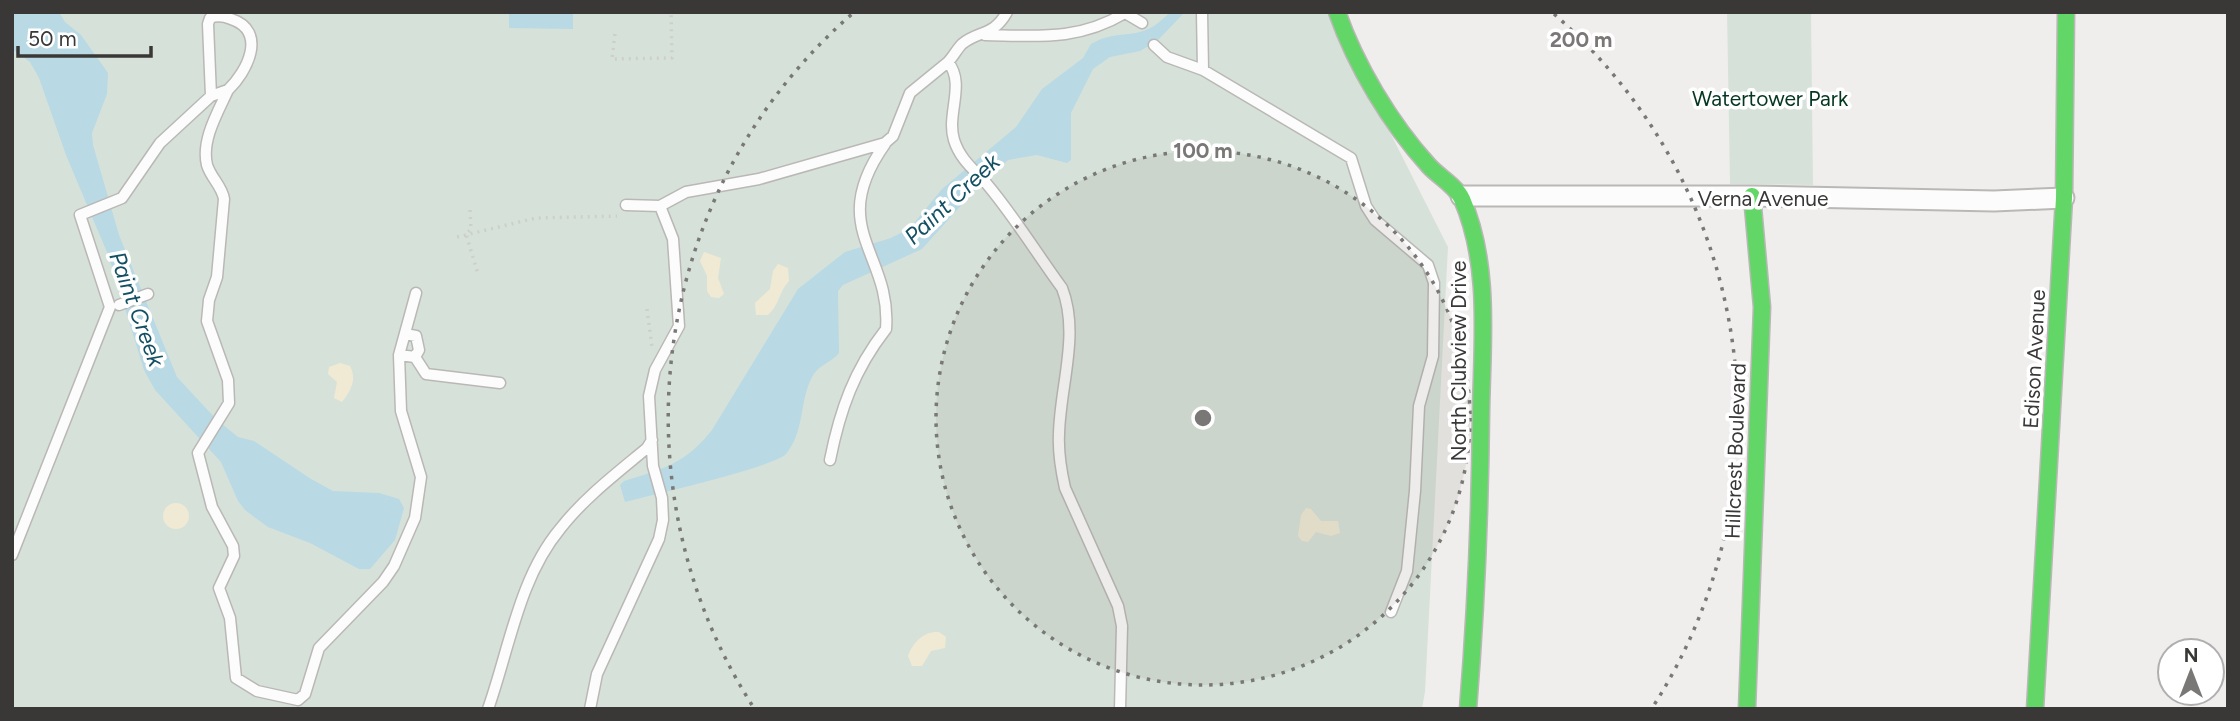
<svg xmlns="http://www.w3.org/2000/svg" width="2240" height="721" font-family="Figtree,sans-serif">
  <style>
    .green { fill: #d6e2d9 }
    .sand { fill: #f0ead4 }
    .water { fill: #b9d9e4 }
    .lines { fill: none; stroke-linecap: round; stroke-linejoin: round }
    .lane-casing { stroke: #bab8b6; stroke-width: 13 }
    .street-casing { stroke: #bab8b6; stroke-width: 23 }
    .fast-casing { stroke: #bab8b6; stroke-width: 19 }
    .path { stroke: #cececd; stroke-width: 3.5; stroke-dasharray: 2 5; stroke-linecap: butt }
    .lane { stroke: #fdfcfc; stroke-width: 10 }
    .street { stroke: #fdfcfc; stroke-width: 19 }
    .fast { stroke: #63d668; stroke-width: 16 }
    .ring { fill: none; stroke: #797876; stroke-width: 3.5; stroke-dasharray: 3.5 7 }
    .labels { text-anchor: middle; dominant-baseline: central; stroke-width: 7; stroke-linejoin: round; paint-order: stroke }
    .park-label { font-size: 21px; fill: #053720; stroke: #fff }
    .street-label { font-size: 21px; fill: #393836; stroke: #fff }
    .water-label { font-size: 23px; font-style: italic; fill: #135063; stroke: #fff }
    .centre { fill: #797876; stroke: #fff; stroke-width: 3.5 }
    .ring-label { font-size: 21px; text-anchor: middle; font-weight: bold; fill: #797876; stroke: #fff; stroke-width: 7; stroke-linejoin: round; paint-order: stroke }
  </style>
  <rect width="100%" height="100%" fill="#f0eeec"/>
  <path class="green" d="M 12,12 L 1329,12 L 1448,247 L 1425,692 L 1422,709 L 12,709 Z
    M 1727,12 L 1811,12 L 1813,185 L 1730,184 Z"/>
  <path class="sand" d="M 704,252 L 721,258 L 718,278 L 724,294 L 719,298 L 711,297 L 707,291 L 707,276 L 700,261 Z
    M 778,264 L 788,268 L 789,281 C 779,291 779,306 768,315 L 756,315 L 755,303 L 770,289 L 773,271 Z
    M 340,363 L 350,366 C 357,379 351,391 342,402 L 334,398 L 337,382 L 328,374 L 329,367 Z
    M163 516a13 13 0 1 1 26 0a13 13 0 1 1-26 0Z
    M 1306,508 L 1311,509 L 1321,521 L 1338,521 L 1340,533 L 1331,536 L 1316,532 L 1308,542 L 1302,541 L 1298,536 L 1301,515 Z
    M 939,632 L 946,637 L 945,648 L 931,651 L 922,666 L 912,666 L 908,656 C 913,642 924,631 939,632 Z"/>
  <path class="water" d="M 12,12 L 59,12 L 65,22 L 81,35 L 108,73 L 107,94 L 92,133 L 93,145 L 119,235 L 177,377 L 216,419 L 238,437 L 254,441 L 311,479 L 333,491 L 379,493 L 399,499 L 404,508 L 395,540 L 370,569 L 359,569 L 310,543 L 268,527 L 245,510 L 238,501 L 221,462 L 155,390 L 144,370 L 109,257 L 66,155 L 39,78 L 30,62 L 12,49 Z
    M 509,12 L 573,12 L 573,29 L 509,28 Z
    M 1170,12 L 1185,12 L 1157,41 L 1140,51 L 1110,57 L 1093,69 L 1071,113 L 1071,160 L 1067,163 L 1037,155 L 1008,160 L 975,190 L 922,249 L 843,285 L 838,291 L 839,353 C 831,363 818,365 812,377 C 799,402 805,431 786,454 C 774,467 651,495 625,502 L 620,485 L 624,481 C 663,469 685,464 712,430 L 798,289 L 845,252 L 891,238 L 910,228 L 942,189 L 1016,127 L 1042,89 L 1083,58 L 1091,44 C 1122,26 1140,45 1170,12 Z"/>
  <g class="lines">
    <defs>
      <path id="lane" d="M 1202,12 L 1203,70
        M 985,35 C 1038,36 1078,41 1125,13 L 1142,23
        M 1154,45 L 1167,57 L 1203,70 L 1351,158 L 1366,206 L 1375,220 L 1428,265 L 1434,283 L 1433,356 L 1419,406 L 1415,491 L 1407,571 L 1391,612
        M 948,62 C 953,57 957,49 962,44 C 979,30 993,37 1007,12
        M 211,96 L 208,24 L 210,18 C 217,15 224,16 231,19 C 268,31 247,72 228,90
        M 660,206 L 686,192 L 759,179 L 885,143 L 893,136 L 910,93 L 948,62 C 966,84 946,114 954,140 C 960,159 973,169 986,183 C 1014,216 1037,254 1062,288 C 1080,334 1060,386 1059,434 C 1058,452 1061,470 1065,488 L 1118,606 L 1122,626 L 1120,709
        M 119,305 L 148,294
        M 405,334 L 416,336 L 419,350 L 415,357
        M 399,355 L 415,357 L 426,374 L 500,383
        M 830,460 C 840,410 854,370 886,329 C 892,253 825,229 885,144
        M 12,555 L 110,307 L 80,215 L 122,198 L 160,143 L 211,96 L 228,90 C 218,112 201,140 207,165 C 211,178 222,186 224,199 L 217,277 L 209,300 L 207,321 L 228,380 L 229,403 L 198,453 L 212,507 L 233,546 L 234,556 L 219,588 L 230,618 L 236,678 L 257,691 L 298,700 L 305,694 L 319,648 L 383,582 L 394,566 L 415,518 L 421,477 L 401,411 L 399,355 L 416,293
        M 488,709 C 509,650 519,578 560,529 C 584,498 617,473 647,448 L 652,440
        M 590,709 L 597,674 L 659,539 L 663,520 L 662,498 L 653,466 L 649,396 L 655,370 L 679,326 L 673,239 L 660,206 L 626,205"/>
      <path id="street" d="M 1461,196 L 1752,196 L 1994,201 L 2064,198"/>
      <path id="fast" d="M 1337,12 C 1356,66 1390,123 1429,166 C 1438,176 1456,186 1462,199 C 1491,266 1482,342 1481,413 C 1480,512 1476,610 1468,709
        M 1747,709 L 1762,307 L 1752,196
        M 2035,709 L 2064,198 L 2066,12"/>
    </defs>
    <use href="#lane" class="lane-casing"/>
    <use href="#street" class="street-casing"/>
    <use href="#fast" class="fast-casing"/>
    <path class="path" d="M 615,34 L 612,59 L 672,58 L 671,12
      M 470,210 L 471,229 L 466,234 L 478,274
      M 457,237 L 536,218 L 617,216
      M 647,309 L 652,347"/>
    <use href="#lane" class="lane"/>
    <use href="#street" class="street"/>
    <use href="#fast" class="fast"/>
  </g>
  <circle cx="1203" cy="418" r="267" fill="#797876" fill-opacity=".12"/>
  <g class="ring">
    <circle cx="1203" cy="418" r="267"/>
    <path d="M752 705A535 535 0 0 1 852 14M1554 14A535 535 0 0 1 1654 705"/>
  </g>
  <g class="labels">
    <g class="park-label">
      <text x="1770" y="98">Watertower Park</text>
    </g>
    <g class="street-label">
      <text x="1763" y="198">Verna Avenue</text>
      <text transform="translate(2034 359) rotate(-87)">Edison Avenue</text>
      <text transform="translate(1458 361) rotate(-90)">North Clubview Drive</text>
      <text transform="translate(1735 451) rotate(-88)">Hillcrest Boulevard</text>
    </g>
    <g class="water-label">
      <text transform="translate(952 199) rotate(-43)">Paint Creek</text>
      <text transform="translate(137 309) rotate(70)">Paint Creek</text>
    </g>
  </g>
  <circle cx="1203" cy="418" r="10" class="centre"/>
  <g class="ring-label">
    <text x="1581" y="47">200 m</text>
    <text x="1203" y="158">100 m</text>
  </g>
  <rect width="2240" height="721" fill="none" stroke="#393836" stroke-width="28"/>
  <g transform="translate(2191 672)"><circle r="33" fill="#ffffff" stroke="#b0afaf" stroke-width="2"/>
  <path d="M0-5L12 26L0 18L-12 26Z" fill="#797876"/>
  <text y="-10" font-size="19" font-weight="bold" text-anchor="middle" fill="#393836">N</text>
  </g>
  <path d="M18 46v10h133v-10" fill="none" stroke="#393836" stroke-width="3.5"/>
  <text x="28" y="46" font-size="21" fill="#393836" stroke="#ffffff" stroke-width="5" paint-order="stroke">50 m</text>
</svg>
